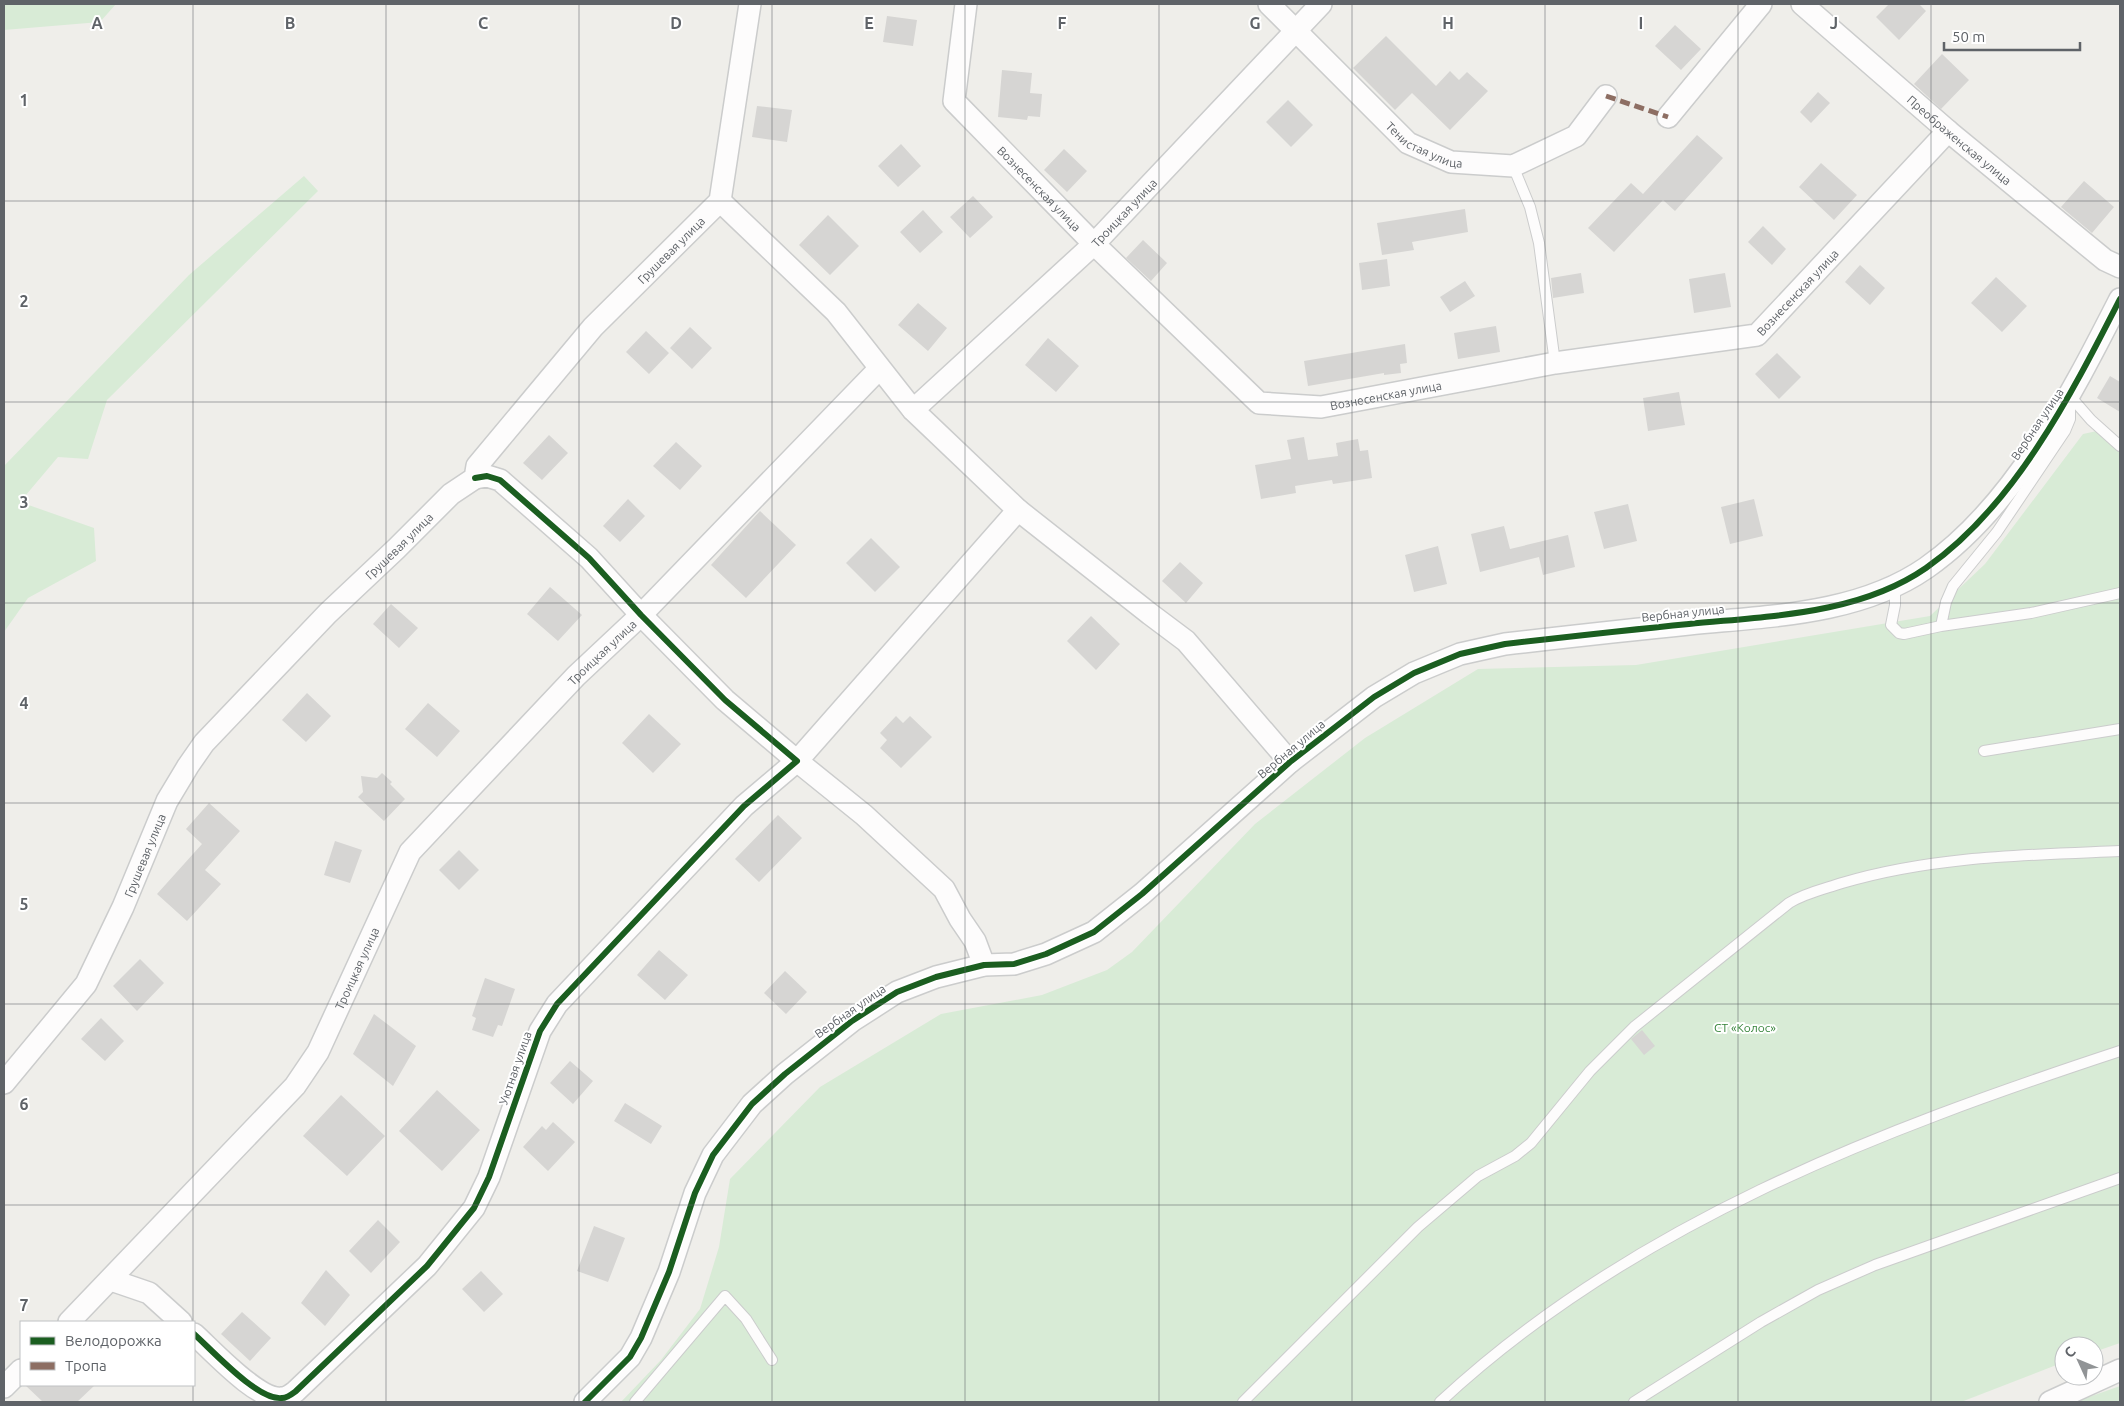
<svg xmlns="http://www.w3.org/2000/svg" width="2124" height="1406" font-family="Ubuntu,sans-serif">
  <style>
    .green { fill: #d8ebd6 }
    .building { fill: #d6d5d3 }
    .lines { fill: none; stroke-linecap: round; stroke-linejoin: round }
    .lane-casing { stroke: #cbcccc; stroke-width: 12 }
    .street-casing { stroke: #cbcccc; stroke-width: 24 }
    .lane { stroke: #fdfcfc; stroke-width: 10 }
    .street { stroke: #fdfcfc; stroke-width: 21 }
    .quiet { stroke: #8d6e63; stroke-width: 5; stroke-dasharray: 10 5; stroke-linecap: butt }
    .cycleway-casing { stroke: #fff; stroke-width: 9 }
    .cycleway { stroke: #1b5e20; stroke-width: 6 }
    .grid { fill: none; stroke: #5f6368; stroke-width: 1; stroke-opacity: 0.55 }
    .labels { text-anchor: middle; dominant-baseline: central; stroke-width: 4; stroke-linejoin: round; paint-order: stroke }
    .street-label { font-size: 12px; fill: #5f6368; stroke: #fff }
    .park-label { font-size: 12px; fill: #348238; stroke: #fff }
    .grid-label { font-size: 16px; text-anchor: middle; font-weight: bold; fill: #5f6368; stroke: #fff; stroke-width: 4; stroke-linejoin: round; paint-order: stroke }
  </style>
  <rect width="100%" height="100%" fill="#efeeea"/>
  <path class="green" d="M 4,4 L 116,4 L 100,22 L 4,30 Z
    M 304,176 L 318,191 L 107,400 L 88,459 L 58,457 L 20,502 L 94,528 L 96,561 L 28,598 L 4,632 L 4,466 L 189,275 Z
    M 2097,431 L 2120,452 L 2120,1343 L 2094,1352 L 2094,1346 L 2064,1346 L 2064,1362 L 1961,1402 L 621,1402 L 661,1360 L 700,1309 L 719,1247 L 730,1179 L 820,1087 L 941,1014 L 1042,995 L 1107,970 L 1132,952 L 1255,824 L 1365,738 L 1478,669 L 1636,665 L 1930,616 L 1985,564 L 2083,434 Z
    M 2120,1386 L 2120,1402 L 2075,1402 Z"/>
  <path class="building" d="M 1889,4 L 1919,4 L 1926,11 L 1899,40 L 1876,17 Z
    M 887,16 L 917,20 L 913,46 L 883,42 Z
    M 1675,25 L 1701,49 L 1681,70 L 1655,46 Z
    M 1386,36 L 1436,86 L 1450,71 L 1459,80 L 1467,72 L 1488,91 L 1450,130 L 1412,93 L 1395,110 L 1353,68 Z
    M 1942,54 L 1969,80 L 1941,109 L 1914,84 Z
    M 1002,70 L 1032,73 L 1030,93 L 1042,94 L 1040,117 L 1028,116 L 1027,120 L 998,117 Z
    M 1818,92 L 1830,103 L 1811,123 L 1800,112 Z
    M 1288,100 L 1313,125 L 1291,147 L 1266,122 Z
    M 757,106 L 792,110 L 787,142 L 752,137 Z
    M 1697,135 L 1723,158 L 1675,211 L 1663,200 L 1614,252 L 1588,228 L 1631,183 L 1643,194 Z
    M 901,144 L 921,166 L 898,187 L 878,166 Z
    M 1064,149 L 1087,171 L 1067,192 L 1044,170 Z
    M 1821,163 L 1857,195 L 1834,220 L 1799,187 Z
    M 2084,181 L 2114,207 L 2092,233 L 2061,207 Z
    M 973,196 L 993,217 L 970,238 L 950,217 Z
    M 1465,209 L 1468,232 L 1412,242 L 1414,250 L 1382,255 L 1377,223 Z
    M 923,210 L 943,232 L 920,253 L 900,232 Z
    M 828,215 L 859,246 L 830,275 L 799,245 Z
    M 1763,226 L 1786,249 L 1772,265 L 1748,242 Z
    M 1143,240 L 1167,263 L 1151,281 L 1126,258 Z
    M 1387,259 L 1390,286 L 1362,290 L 1359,263 Z
    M 1860,265 L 1885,288 L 1870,305 L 1845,282 Z
    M 1581,273 L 1584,293 L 1553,298 L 1551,278 Z
    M 1725,273 L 1731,307 L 1694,313 L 1689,279 Z
    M 1996,277 L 2027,306 L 2002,332 L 1971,303 Z
    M 1465,281 L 1475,296 L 1450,312 L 1440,297 Z
    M 918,303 L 947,328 L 928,351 L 898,325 Z
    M 1496,326 L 1500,352 L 1458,359 L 1454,333 Z
    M 690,327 L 712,348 L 692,369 L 670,348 Z
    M 646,331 L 669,353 L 649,374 L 626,352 Z
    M 1048,338 L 1079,366 L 1056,392 L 1025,365 Z
    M 1405,344 L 1407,363 L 1400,364 L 1401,373 L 1384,375 L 1384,373 L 1308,386 L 1304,361 Z
    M 1777,353 L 1801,377 L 1779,399 L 1755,374 Z
    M 2110,376 L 2120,382 L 2120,412 L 2097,398 Z
    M 1679,392 L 1685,425 L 1648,431 L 1643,398 Z
    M 549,435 L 568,453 L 542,480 L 523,463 Z
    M 1304,437 L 1308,460 L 1338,456 L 1336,443 L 1358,439 L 1360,451 L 1368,450 L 1372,478 L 1333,484 L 1332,480 L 1295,486 L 1296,493 L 1261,499 L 1255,465 L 1291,459 L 1287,440 Z
    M 676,442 L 702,466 L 680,490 L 653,466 Z
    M 628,499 L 645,516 L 620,542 L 603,526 Z
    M 1754,499 L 1763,536 L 1730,544 L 1721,507 Z
    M 1628,504 L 1637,541 L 1604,549 L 1594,512 Z
    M 760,511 L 796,545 L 746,598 L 711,565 Z
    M 1504,526 L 1510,549 L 1568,535 L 1575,567 L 1543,575 L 1539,557 L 1480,572 L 1471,534 Z
    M 871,538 L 900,567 L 875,592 L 846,563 Z
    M 1438,546 L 1447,584 L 1414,592 L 1405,555 Z
    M 1180,562 L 1203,583 L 1186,603 L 1162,581 Z
    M 550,587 L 582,615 L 558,641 L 527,614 Z
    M 391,604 L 418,628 L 399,648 L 373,624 Z
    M 1091,616 L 1120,644 L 1096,670 L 1067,641 Z
    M 307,693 L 331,716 L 306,742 L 282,720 Z
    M 428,703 L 460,731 L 437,757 L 405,729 Z
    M 649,714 L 681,744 L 653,773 L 622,743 Z
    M 896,716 L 903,723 L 910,716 L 932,737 L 901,768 L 880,748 L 887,740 L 880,733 Z
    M 382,773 L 392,782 L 390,784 L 405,799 L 384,821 L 358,797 L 363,792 L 361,776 L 377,778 Z
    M 209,803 L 240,831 L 205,870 L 221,884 L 187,921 L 157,894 L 202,844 L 186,829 Z
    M 778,815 L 802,838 L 759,882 L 735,859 Z
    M 335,841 L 362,850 L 350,883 L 324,875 Z
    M 459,850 L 479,870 L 459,890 L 439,870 Z
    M 659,950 L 688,975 L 665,1000 L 637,975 Z
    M 140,959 L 164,983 L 137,1011 L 113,986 Z
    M 785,971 L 807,992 L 786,1014 L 764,993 Z
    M 485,978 L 515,989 L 502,1026 L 498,1025 L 493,1037 L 472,1030 L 476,1018 L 472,1016 Z
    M 374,1014 L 416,1046 L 393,1086 L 353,1054 Z
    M 101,1018 L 124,1041 L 105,1061 L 81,1039 Z
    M 1642,1030 L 1655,1046 L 1644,1055 L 1631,1039 Z
    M 570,1061 L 593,1081 L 573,1104 L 550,1083 Z
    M 437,1090 L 480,1130 L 442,1171 L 399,1131 Z
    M 341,1095 L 385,1136 L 347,1176 L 303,1136 Z
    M 625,1103 L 662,1126 L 651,1144 L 614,1121 Z
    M 553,1122 L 575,1142 L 548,1171 L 523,1147 L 542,1126 L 546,1130 Z
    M 378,1220 L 400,1242 L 371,1273 L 349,1251 Z
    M 594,1226 L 625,1238 L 608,1282 L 577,1271 Z
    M 326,1270 L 350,1295 L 325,1326 L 301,1303 Z
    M 481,1271 L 503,1294 L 484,1312 L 462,1289 Z
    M 242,1312 L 271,1338 L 250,1361 L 221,1334 Z
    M 25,1385 L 95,1385 L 77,1402 L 43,1402 Z"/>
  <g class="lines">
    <defs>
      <path id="lane" d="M 1513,166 L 1530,207 L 1539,243 L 1555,363
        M 2070,396 L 2091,420 L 2120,446
        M 1895,585 L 1895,605 L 1891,625 L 1899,633 L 1904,634 L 1941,626 L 2031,613 L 2120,593
        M 1941,626 L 1946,602 L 1953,586 L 1997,532 L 2065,431 L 2070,419 L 2070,402
        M 1984,751 L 2120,729
        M 635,1402 L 725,1296 L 746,1319 L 772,1360
        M 1243,1402 L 1418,1227 L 1478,1176 L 1515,1156 L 1531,1143 L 1590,1071 L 1634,1027 L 1789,903 C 1805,893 1824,889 1842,883 C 1933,856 2026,855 2120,851
        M 1440,1402 C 1630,1225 1877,1131 2120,1051
        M 1634,1402 L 1761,1322 L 1818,1290 L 1875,1265 L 2120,1178"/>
      <g id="street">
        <path id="s1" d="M 966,4 L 954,101 L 1094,244 L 1259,403 L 1321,407 L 1555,363 L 1757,335 L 1948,131"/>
        <path id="s2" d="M 1269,4 L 1408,143 L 1451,162 L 1513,166 L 1576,136 L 1606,96"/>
        <path id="s3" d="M 1802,4 L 1948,131 L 2105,260 L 2120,267"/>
        <path d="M 1668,117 L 1761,4"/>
        <path d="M 720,201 L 836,312 L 913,410 L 1018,510 L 1150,614 L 1186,641 L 1290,762"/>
        <path id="s4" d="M 913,410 L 1094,244 L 1321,4"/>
        <path d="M 984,965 L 975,941 L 960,919 L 944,889 L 864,815 L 797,761 L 1018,510"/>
        <path id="s5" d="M 4,1083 L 86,984 L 123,907 L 167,801 L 188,766 L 204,743 L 328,613 L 396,549 L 451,494 L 475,478 L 477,466 L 593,327 L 720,201 L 750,4"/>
        <path d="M 111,1280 L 149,1293 L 181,1322"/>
        <path id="s6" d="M 69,1322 L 295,1086 L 318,1052 L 410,852 L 576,676 L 641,615 L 879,369"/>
        <path d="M 194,1334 C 212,1350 258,1401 282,1398 C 287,1398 292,1394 296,1391 L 427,1266 L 474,1208 L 489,1177 L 540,1031 L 557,1004 L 744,806 L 797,761 L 725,700 L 641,615 L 589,558 L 500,480 L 487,476 L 475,478"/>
        <path d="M 4,1387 L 21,1370"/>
        <path d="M 585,1402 L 630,1357 L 641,1338 L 669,1272 L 695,1193 L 713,1155 L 752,1104 L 785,1074 L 852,1021 L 897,992 L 936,977 L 984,965 L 1014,964 L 1046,954 L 1094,932 L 1142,894 L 1290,762 L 1374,697 L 1414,673 L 1460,654 L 1505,644 C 1566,637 1628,630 1689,624 C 1768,616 1858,615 1926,568 C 2015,506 2072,393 2120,299"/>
        <path d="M 2050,1402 L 2120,1370"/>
      </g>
    </defs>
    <use href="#lane" class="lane-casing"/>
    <use href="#street" class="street-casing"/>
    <use href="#lane" class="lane"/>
    <use href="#street" class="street"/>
    <path class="quiet" d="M 1606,96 L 1668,117"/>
    <defs>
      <path id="cycleway" d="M 194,1334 C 212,1350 258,1401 282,1398 C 287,1398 292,1394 296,1391 L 427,1266 L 474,1208 L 489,1177 L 540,1031 L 557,1004 L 744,806 L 797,761 L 725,700 L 641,615 L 589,558 L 500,480 L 487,476 L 475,478
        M 585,1402 L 630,1357 L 641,1338 L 669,1272 L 695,1193 L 713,1155 L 752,1104 L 785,1074 L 852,1021 L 897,992 L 936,977 L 984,965 L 1014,964 L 1046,954 L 1094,932 L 1142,894 L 1290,762 L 1374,697 L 1414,673 L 1460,654 L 1505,644 C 1566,637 1628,630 1689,624 C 1768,616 1858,615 1926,568 C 2015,506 2072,393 2120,299"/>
    </defs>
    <use href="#cycleway" class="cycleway-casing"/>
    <use href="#cycleway" class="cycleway"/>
  </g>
  <path class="grid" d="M 193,4 L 193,1322M 386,4 L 386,1402M 579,4 L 579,1402M 772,4 L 772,1402M 965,4 L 965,1402M 1159,4 L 1159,1402M 1352,4 L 1352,1402M 1545,4 L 1545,1402M 1738,4 L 1738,1402M 1931,4 L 1931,1402M 4,201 L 2120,201M 4,402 L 2120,402M 4,603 L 2120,603M 4,803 L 2120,803M 4,1004 L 2120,1004M 4,1205 L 2120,1205M 193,1385 L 193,1402"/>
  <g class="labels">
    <g class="street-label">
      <text stroke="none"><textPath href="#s3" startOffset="208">Преображенская улица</textPath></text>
      <text stroke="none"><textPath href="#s2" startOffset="212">Тенистая улица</textPath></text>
      <text stroke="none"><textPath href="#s1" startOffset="220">Вознесенская улица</textPath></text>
      <text stroke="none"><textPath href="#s4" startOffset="289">Троицкая улица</textPath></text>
      <text stroke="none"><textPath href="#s5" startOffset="1080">Грушевая улица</textPath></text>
      <text stroke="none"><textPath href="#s1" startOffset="1090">Вознесенская улица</textPath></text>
      <text stroke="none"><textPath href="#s1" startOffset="655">Вознесенская улица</textPath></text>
      <text transform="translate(2037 424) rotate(-56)">Вербная улица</text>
      <text stroke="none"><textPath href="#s5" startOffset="675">Грушевая улица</textPath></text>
      <text transform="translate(1683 613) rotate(-6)">Вербная улица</text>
      <text stroke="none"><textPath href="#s6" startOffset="865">Троицкая улица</textPath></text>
      <text transform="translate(1291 749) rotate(-40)">Вербная улица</text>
      <text stroke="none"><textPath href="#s5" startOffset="270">Грушевая улица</textPath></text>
      <text stroke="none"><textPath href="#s6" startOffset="460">Троицкая улица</textPath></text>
      <text transform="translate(850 1011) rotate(-35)">Вербная улица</text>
      <text transform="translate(515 1068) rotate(-71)">Уютная улица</text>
    </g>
    <g class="park-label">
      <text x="1745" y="1027">СТ «Колос»</text>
    </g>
  </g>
  <g class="grid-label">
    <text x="97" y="29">A</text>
    <text x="290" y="29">B</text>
    <text x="483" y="29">C</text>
    <text x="676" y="29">D</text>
    <text x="869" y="29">E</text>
    <text x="1062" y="29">F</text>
    <text x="1255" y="29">G</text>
    <text x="1448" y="29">H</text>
    <text x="1641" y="29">I</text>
    <text x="1834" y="29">J</text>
    <text x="24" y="106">1</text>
    <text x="24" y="307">2</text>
    <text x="24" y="508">3</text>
    <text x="24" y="709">4</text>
    <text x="24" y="910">5</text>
    <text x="24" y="1110">6</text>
    <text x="24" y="1311">7</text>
  </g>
  <rect width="2124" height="1406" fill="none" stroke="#5f6368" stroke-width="10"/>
  <rect x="20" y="1321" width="175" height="65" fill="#ffffff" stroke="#bfc1c3"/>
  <rect x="30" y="1337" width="25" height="8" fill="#1b5e20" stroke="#bfc1c3"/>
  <text x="65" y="1346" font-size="15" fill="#5f6368">Велодорожка</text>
  <rect x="30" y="1362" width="25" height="8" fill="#8d6e63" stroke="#bfc1c3"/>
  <text x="65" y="1371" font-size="15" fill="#5f6368">Тропа</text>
  <g transform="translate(2079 1361) rotate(314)"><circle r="24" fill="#ffffff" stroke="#bfc1c3"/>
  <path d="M0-4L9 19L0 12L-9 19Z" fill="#919496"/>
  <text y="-8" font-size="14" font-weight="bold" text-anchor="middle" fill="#5f6368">С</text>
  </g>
  <path d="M1944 42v8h136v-8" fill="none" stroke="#5f6368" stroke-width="2.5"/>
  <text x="1952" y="42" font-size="15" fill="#5f6368" stroke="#ffffff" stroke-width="4" paint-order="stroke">50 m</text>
</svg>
